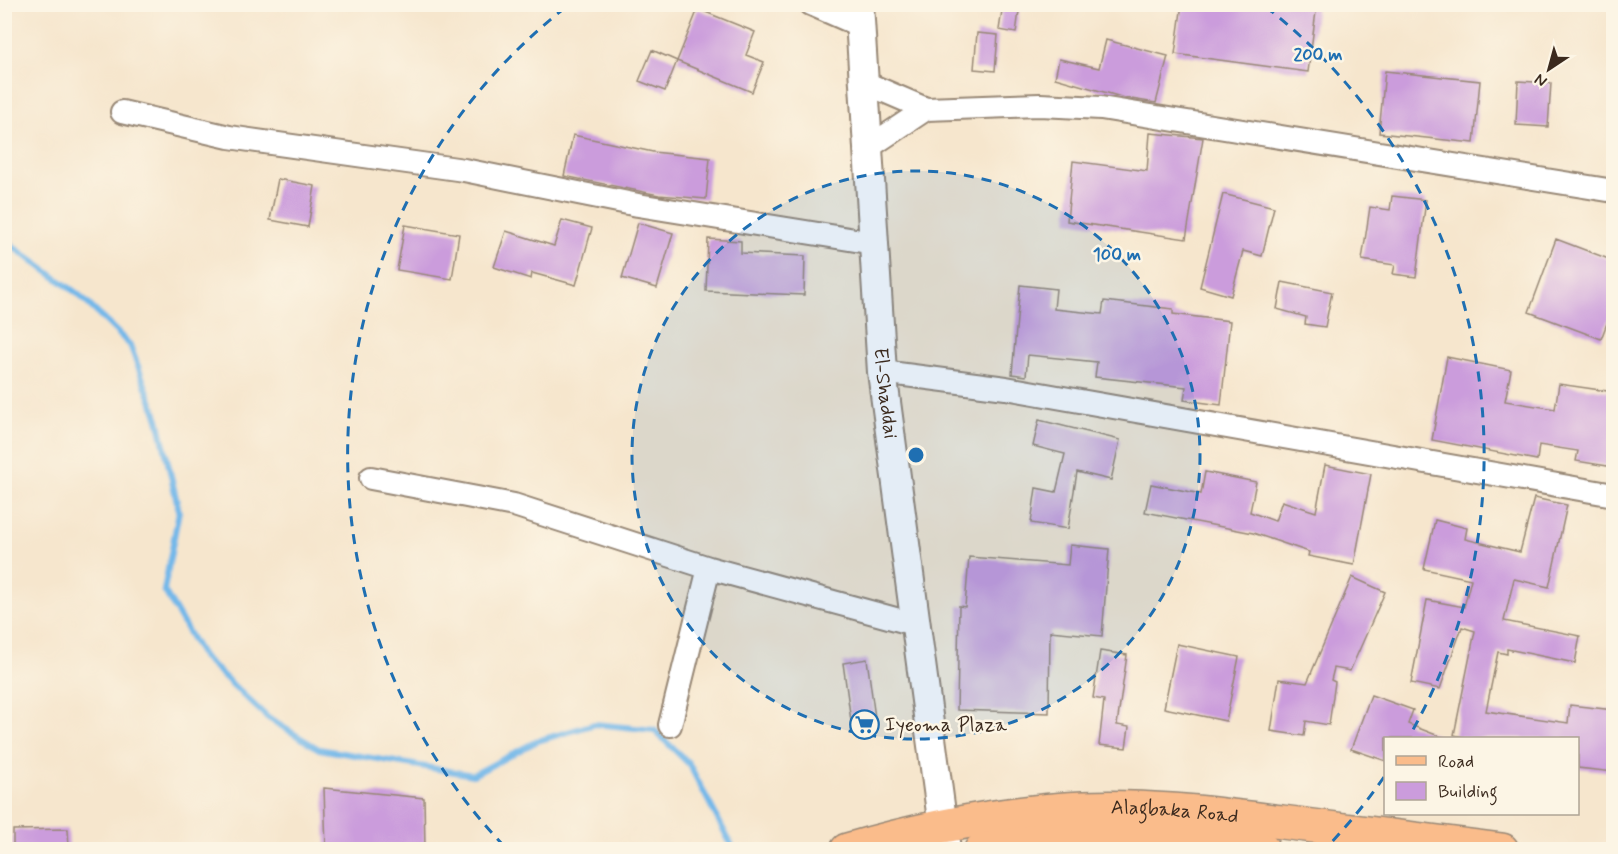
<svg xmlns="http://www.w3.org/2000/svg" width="1618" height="854" font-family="Mynerve,sans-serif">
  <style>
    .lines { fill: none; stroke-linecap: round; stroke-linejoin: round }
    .stream { stroke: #73b8e9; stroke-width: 6 }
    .building { fill: #cb9cdc }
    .minor-casing { stroke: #988876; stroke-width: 26 }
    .tertiary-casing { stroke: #988876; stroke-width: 32 }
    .primary-casing { stroke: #988876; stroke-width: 36 }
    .minor { stroke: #fff; stroke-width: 22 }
    .tertiary { stroke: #fff; stroke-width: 28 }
    .primary { stroke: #fabc8b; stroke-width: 33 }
    .ring { fill: none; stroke: #1f6fb2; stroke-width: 3; stroke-dasharray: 10 8 }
    .labels { text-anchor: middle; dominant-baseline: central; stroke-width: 5; stroke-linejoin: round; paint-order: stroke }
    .street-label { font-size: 20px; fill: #3b2a1e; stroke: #fcf5e5 }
    .poi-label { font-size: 20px; fill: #3b2a1e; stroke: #fcf5e5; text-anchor: start }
    .centre { fill: #1f6fb2; stroke: #fcf5e5; stroke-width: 3 }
    .ring-label { font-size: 18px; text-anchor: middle; font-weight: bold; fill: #1f6fb2; stroke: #fcf5e5; stroke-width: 5; stroke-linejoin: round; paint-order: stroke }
  </style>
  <rect width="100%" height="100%" fill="#fcf5e5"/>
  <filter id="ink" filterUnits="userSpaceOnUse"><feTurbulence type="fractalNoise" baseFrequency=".0167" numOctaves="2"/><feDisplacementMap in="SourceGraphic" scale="12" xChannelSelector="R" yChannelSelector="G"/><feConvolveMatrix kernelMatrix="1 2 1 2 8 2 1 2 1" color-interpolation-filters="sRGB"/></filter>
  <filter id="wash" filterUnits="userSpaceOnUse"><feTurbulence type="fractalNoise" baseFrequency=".008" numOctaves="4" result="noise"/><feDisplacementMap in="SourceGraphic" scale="24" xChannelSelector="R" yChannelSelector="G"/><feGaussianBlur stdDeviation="1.35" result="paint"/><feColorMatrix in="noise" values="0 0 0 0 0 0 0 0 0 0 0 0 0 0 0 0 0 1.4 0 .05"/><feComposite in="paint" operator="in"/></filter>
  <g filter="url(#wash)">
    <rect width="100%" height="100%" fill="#f6e6cd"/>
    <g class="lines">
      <path class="stream" d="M 4,240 L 78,294 L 130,345 L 158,419 L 179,511 L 164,590 L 202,656 L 268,718 L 319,749 L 473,775 L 537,741 L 595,724 L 654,730 L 689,764 L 734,850"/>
    </g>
    <g id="blocks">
      <path class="building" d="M 1003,4 L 1020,4 L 1016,33 L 999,30 Z
        M 1182,4 L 1317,4 L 1308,72 L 1175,54 Z
        M 698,9 L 755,32 L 746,55 L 764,62 L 752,92 L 677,61 Z
        M 977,33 L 998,35 L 995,71 L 974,69 Z
        M 1106,40 L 1168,56 L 1156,103 L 1125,98 L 1055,78 L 1059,59 L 1099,68 Z
        M 652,50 L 677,61 L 665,91 L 639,81 Z
        M 1385,71 L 1480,81 L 1474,143 L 1379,133 Z
        M 1518,81 L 1551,83 L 1548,127 L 1516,125 Z
        M 1150,133 L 1203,138 L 1186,239 L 1067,221 L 1073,161 L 1147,171 Z
        M 573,135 L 653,152 L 710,158 L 706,199 L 659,195 L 564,176 Z
        M 278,179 L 315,186 L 308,227 L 270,220 Z
        M 1223,194 L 1274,207 L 1262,256 L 1243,251 L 1231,296 L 1200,287 Z
        M 1392,196 L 1426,200 L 1416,277 L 1393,274 L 1395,265 L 1362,260 L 1370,207 L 1390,210 Z
        M 562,220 L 592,228 L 576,285 L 532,273 L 531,279 L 494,267 L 506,231 L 554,246 Z
        M 638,223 L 673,233 L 657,288 L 622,278 Z
        M 405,225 L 459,234 L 452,279 L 397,270 Z
        M 708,239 L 741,241 L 741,253 L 805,256 L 804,295 L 706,291 Z
        M 1556,239 L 1614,261 L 1614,305 L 1601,339 L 1529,312 Z
        M 1282,282 L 1332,292 L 1325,327 L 1305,324 L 1306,317 L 1277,309 Z
        M 1020,285 L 1056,289 L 1054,309 L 1102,314 L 1104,301 L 1173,309 L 1173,314 L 1230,321 L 1221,405 L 1184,400 L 1186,387 L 1095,377 L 1097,362 L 1028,355 L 1026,376 L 1012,374 Z
        M 1447,357 L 1511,370 L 1505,401 L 1555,409 L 1559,384 L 1614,392 L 1614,467 L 1576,461 L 1578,451 L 1539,445 L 1537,460 L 1432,440 Z
        M 1039,420 L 1120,440 L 1111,480 L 1077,472 L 1068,529 L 1031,523 L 1036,488 L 1056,492 L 1065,454 L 1033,446 Z
        M 1325,465 L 1371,474 L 1354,565 L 1308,556 L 1309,552 L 1253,533 L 1145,512 L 1151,484 L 1201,494 L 1205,472 L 1256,482 L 1250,512 L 1275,521 L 1282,501 L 1316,512 Z
        M 1534,498 L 1567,505 L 1549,587 L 1514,579 L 1504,621 L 1580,636 L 1575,663 L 1507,649 L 1507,654 L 1498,652 L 1486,711 L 1568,723 L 1570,705 L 1614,710 L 1614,772 L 1578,768 L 1578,738 L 1469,738 L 1454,735 L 1475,631 L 1462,627 L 1440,689 L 1411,683 L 1427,600 L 1464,607 L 1471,579 L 1424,569 L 1435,520 L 1467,528 L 1465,539 L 1520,552 Z
        M 1070,545 L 1109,549 L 1102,636 L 1050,631 L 1049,713 L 957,710 L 959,606 L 965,607 L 969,557 L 1068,565 Z
        M 1352,577 L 1385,592 L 1350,671 L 1334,668 L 1331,680 L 1335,682 L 1329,725 L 1306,721 L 1304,736 L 1271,731 L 1279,679 L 1307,683 Z
        M 1177,644 L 1239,657 L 1226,721 L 1164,708 Z
        M 1100,651 L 1127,655 L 1117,725 L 1129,727 L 1126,748 L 1099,745 L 1104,700 L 1093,698 Z
        M 867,659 L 876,725 L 852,728 L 843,663 Z
        M 1371,695 L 1413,710 L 1408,724 L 1444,738 L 1386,738 L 1386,761 L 1351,749 Z
        M 324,788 L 424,798 L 425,849 L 326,849 Z
        M 68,829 L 69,849 L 13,849 L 13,830 Z"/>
    </g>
  </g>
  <g filter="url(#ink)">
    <use href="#blocks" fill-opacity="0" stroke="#988876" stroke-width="1.5"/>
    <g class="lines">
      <defs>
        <path id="minor" d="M 811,4 L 859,25
          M 863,82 L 926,109 L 1040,105 L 1101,108 L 1614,191
          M 122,112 L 229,137 L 464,170 L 638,205 L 874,243
          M 869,147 L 926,109
          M 882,372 L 1006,388 L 1614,495
          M 371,478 L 514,505 L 709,568 L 914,624
          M 670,725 L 709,568"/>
        <g id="tertiary">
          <path id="s1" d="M 859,4 L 882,372 L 946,850"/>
        </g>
        <g id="primary">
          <path id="s2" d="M 847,850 C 923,828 1003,812 1083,808 C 1149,805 1216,814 1282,822 C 1355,831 1429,841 1502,850"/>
          <path d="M 981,850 L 1043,840 L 1106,835 L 1263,850"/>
        </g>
      </defs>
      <use href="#minor" class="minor-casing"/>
      <use href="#tertiary" class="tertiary-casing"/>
      <use href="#primary" class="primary-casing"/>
      <use href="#minor" class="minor"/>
      <use href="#tertiary" class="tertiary"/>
      <use href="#primary" class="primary"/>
    </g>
  </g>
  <circle cx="916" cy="455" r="284" fill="#1f6fb2" fill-opacity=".12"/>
  <g class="ring">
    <circle cx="916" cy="455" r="284"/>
    <path d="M1384 777A568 568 0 0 1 1328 846M504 846A568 568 0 0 1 566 7M1266 7A568 568 0 0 1 1410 735"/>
  </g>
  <defs>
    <symbol id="supermarket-ring" viewBox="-11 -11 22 22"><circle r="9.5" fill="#fcf5e5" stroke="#1f6fb2" stroke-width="1.5"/><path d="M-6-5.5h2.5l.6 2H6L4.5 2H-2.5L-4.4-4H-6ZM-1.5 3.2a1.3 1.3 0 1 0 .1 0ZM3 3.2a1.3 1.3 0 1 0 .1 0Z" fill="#1f6fb2"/></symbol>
  </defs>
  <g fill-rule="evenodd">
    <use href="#supermarket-ring" x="848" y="708" width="33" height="33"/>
  </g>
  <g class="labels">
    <g class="street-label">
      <text stroke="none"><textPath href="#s1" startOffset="390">El-Shaddai</textPath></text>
      <text stroke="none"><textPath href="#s2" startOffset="332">Alagbaka Road</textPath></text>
    </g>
    <g class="poi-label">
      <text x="885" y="725">Iyeoma Plaza</text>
    </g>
  </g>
  <circle cx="916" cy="455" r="9" class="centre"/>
  <g class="ring-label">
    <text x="1318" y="60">200 m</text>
    <text x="1117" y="260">100 m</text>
  </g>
  <rect width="1618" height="854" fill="none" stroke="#fcf5e5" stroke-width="24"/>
  <rect x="1384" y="737" width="195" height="78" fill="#fcf5e5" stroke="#afa495" stroke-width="1.5"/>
  <rect x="1396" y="756" width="30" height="9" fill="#fabc8b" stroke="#afa495" stroke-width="1.5"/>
  <text x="1438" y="767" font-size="18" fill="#3b2a1e">Road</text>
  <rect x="1396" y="782" width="30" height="18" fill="#cb9cdc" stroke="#afa495" stroke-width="1.5"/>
  <text x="1438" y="797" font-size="18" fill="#3b2a1e">Building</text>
  <g transform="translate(1549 69) rotate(216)" stroke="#fcf5e5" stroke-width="4.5" paint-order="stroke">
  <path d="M0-4.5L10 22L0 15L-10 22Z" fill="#3b2a1e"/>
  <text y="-9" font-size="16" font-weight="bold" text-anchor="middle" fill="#3b2a1e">N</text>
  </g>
</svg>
